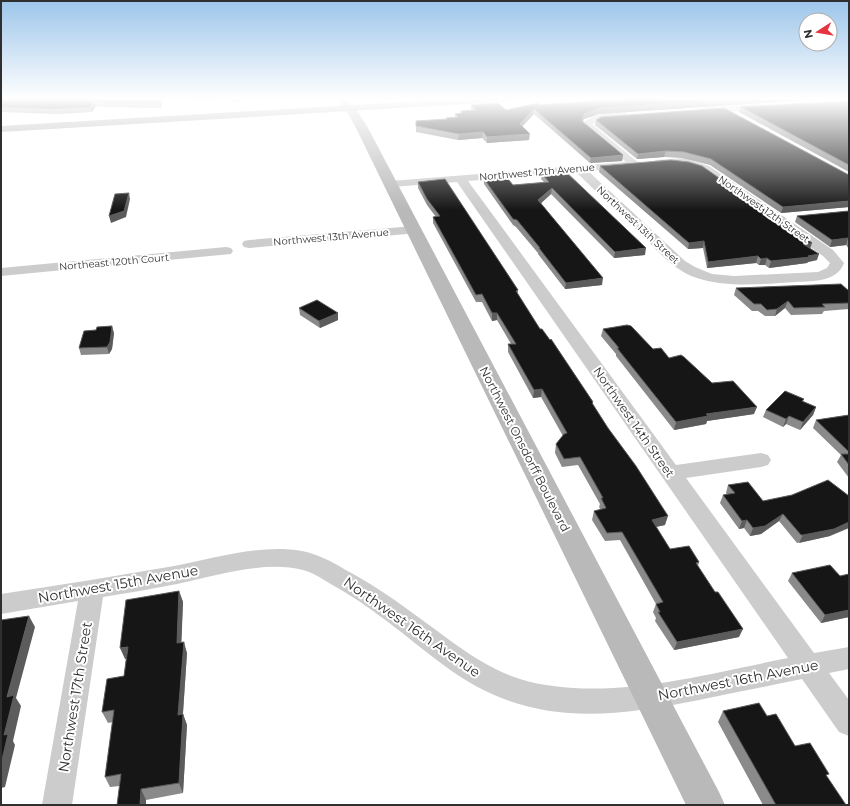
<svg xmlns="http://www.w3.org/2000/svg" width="850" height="806" font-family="Montserrat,sans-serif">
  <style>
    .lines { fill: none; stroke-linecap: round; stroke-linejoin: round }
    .street { fill: #ccc; fill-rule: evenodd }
    .secondary { fill: #b9b9b9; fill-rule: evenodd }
    .primary { fill: #a7a7a7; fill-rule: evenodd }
    .wall { fill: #8a8a8a }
    .shaded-wall { fill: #5c5c5c }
    .building { fill: #161616; stroke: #5c5c5c }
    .labels { text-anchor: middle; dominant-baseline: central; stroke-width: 4; stroke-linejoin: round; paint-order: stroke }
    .far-street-label { font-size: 10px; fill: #2f2f2f; stroke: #fff }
    .street-label { font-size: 12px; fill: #2f2f2f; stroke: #fff }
    .near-street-label { font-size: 14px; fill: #2f2f2f; stroke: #fff }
  </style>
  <rect width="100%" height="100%" fill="#fff"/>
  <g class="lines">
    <path class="street" d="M 764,104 L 767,105 L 768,107 L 767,109 L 702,114 L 698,111 L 702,108 Z
      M 625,113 L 630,116 L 628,118 L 600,121 L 592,124 L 640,164 L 635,167 L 630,165 L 625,168 L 588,171 L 685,261 L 695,267 L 712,274 L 734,276 L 818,272 L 827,268 L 830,263 L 823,256 L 701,170 L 683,164 L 659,165 L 655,164 L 654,162 L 655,160 L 684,158 L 709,166 L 833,250 L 844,263 C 837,282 814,281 796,282 C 764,284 728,288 697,278 C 674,271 657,250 640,233 C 619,213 597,193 576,172 L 468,181 L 676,465 L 761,453 L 768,455 L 771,460 L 768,465 L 761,467 L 686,478 L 814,653 L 849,647 L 849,669 L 829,673 L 849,700 L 849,736 L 839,732 L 802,679 C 768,686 733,693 699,700 C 603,719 525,727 442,664 C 405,636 370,605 329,583 C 321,578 312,572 303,570 C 264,560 215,576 177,584 C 152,589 127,593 103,597 L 72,805 L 42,805 L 78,601 L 1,614 L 1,594 C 59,585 117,576 174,566 C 216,558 259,544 302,551 C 317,554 331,561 344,569 C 381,588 414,614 448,639 C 470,655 494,671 520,679 C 602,704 706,674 788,658 L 457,182 L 391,187 L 385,184 L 391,181 L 626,162 L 582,125 C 591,112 611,114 625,113 Z
      M 414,226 L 418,227 L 420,230 L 418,233 L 249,248 L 244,247 L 242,244 L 244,241 L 249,240 Z
      M 226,247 L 231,248 L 233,251 L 231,254 L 1,276 L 1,268 Z"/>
    <path class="secondary" d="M 335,98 L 345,98 L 358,112 L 368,128 L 719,792 L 725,805 L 686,805 L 356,128 L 349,115 Z"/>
    <path class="primary" d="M 472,98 L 521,98 L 516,101 L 1,132 L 1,126 Z"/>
  </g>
  <path class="wall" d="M 1,98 L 70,98 L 70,99 L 76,99 L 76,98 L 163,98 L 161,108 L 105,107 L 96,106 L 92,112 L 57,114 L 1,112 Z
    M 193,98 L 250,98 L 234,102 L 220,98 L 216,101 L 194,101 Z
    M 616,98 L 834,98 L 599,114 L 584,119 L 583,122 L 623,155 L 622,161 L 590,163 L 534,114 L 522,126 L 529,140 L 487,143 L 482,138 L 458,140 L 416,132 L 416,121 L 446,119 L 446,118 L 455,117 L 455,114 L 461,114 L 461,111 L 472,111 L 471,110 L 471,105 L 506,110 L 539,105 L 616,99 Z
    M 849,101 L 849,172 L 739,112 L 741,107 Z
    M 596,120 L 849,175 L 849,207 L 781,213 L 710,165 L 682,158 L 664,157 L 637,159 L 595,125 Z
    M 600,166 L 810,248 L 817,260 L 808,262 L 807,263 L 769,268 L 765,265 L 759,265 L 756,263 L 707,268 L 703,248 L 688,249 L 599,172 Z
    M 544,172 L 645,255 L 614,258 L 551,194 L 541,203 L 602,285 L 565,289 L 538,254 L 538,253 L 516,227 L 513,225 L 484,184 L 484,179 L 487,179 L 487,176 L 513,185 L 544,182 L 541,179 L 542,174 L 544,174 Z
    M 418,182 L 518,290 L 518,294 L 540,329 L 593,402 L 593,404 L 665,525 L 656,527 L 670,549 L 699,562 L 698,566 L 739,637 L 674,650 L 655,621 L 656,618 L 653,612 L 656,604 L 620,540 L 605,541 L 592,520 L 594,511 L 601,510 L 599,507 L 600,504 L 578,465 L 562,467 L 555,453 L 556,444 L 563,436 L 541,397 L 533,398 L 508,352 L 508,344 L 511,344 L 497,320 L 492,321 L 482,302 L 476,302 L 433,223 L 433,217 L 436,217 L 427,205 L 418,188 Z
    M 849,211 L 849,249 L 846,245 L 830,247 L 795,222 L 797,216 Z
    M 736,288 L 849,291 L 849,309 L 824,311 L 822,314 L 791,315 L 785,308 L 775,316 L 765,316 L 758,311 L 752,311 L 734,295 Z
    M 299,308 L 338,313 L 338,320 L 320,328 L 300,315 Z
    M 603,329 L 653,349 L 669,358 L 712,383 L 754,414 L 707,421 L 706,424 L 674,430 L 616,356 L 616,354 L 601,336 Z
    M 114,333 L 112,349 L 109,354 L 81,355 L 79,348 Z
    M 804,399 L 803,402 L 816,407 L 813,415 L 800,430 L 786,424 L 783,427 L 763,417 L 766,410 Z
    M 849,415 L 849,478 L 837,462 L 841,455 L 813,428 L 816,420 Z
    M 728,485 L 763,501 L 830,536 L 797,543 L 779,521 L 761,534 L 750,536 L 744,528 L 739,529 L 720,503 L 723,495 L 727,495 L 726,493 Z
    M 792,573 L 840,576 L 849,574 L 849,617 L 821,623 L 788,581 Z
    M 179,591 L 183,602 L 181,642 L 187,653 L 183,714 L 187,725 L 183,793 L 146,800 L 120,786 L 110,787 L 105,777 L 113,722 L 108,723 L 102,712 L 124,676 L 126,659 L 125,659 Z
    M 723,711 L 767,716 L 795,746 L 827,777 L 846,805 L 763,805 L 718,722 Z"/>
  <path class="shaded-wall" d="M 161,98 L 163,98 L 161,108 L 160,104 Z
    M 216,98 L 220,98 L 216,101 Z
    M 233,98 L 250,98 L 234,102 Z
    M 761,98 L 834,98 L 599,114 L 584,119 L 581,126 L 582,121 L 584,114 L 600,108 Z
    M 94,101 L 96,106 L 92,112 L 91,107 Z
    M 534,109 L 534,114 L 519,130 L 520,124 Z
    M 483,132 L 482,138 L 458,140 L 459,134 Z
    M 530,134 L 529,140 L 487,143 L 487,137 Z
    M 666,151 L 664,157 L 637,159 L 638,154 Z
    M 623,155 L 622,161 L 590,163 L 591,158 Z
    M 552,188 L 551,194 L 538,206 L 538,200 Z
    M 129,193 L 130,199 L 126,217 L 111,223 L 109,216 Z
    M 849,201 L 849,207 L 781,213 L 783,207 Z
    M 848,238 L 846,245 L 830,247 L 832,240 Z
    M 704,241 L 703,248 L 688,249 L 689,243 Z
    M 812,243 L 810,249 L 803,244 Z
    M 646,248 L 645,255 L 614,258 L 615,252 Z
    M 819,254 L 817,260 L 808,262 L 807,263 L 769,268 L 771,261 Z
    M 758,256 L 756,263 L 707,268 L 708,262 Z
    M 767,258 L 765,265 L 759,265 L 761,259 Z
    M 603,278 L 602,285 L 565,289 L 566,283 Z
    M 788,301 L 785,308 L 775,316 L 777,309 Z
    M 338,313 L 338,320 L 320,328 L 319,321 Z
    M 492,313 L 497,313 L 497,320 L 492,321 Z
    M 112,326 L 114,333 L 112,349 L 109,354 L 107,347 Z
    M 542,389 L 541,397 L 533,398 L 534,390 Z
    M 757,407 L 754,414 L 707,421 L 706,424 L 674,430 L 676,422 L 706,414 Z
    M 816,407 L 813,415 L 800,430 L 803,422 Z
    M 789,416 L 786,424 L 783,427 L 786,419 Z
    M 783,514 L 779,521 L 761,534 L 750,536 L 753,528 Z
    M 668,516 L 665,525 L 650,528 L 652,520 Z
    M 747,520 L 744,528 L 739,529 L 742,521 Z
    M 849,522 L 849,528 L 830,536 L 799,543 L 803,535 Z
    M 179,591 L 183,602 L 181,654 L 177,643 Z
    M 849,610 L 849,617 L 821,623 L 825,615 Z
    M 29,616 L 35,627 L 16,698 L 21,706 L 13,741 L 15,745 L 5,787 L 1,788 L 1,764 L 7,697 Z
    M 743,629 L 739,637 L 674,650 L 677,642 Z
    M 184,642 L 187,653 L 182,726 L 178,715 Z
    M 128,647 L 132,658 L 125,659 L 120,648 Z
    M 183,714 L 187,725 L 183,793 L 179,783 Z
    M 141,789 L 146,800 L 146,805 L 140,805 Z"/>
  <path class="building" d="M 1,98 L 69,98 L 76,99 L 76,98 L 161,98 L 160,104 L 104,103 L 94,101 L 91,107 L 55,109 L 1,107 Z
    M 620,98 L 761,98 L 600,108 L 584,114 L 582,121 L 623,155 L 591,158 L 534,109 L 520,124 L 530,134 L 487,137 L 483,132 L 459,134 L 416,126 L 416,121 L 447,119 L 446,118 L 458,117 L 455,114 L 462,113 L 461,111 L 476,110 L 471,105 L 498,103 L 506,110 L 539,103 L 538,105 L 622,99 Z
    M 849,101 L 849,165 L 741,107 Z
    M 724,108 L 849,175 L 849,201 L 783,207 L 711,159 L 684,152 L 666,151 L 638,154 L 596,120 L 601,117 Z
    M 671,160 L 689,162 L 702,166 L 812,243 L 803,244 L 819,254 L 808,256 L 810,257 L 771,261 L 767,258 L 761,259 L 758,256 L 708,262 L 704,241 L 689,243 L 600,166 Z
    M 564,170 L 646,248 L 615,252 L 552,188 L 538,200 L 603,278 L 566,283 L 539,248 L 540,248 L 517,220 L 513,219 L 484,179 L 489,178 L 487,176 L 504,174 L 513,185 L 549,182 L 542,174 L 545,173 L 544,172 Z
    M 445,179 L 518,290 L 516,291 L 540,329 L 542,329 L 550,340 L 551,339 L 593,402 L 592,403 L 608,428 L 636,466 L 668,516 L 652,520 L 670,549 L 689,546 L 699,562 L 696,563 L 715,592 L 718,592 L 743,629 L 677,642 L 658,612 L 660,612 L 656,604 L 663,602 L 622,532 L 607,533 L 594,511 L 606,508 L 601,498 L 603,498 L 580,457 L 564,459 L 556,444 L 564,434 L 567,433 L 542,389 L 534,390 L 508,344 L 516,344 L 497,313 L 492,313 L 482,294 L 476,295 L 433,217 L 440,216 L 427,199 L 418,182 Z
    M 129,193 L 124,211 L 109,216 L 115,194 Z
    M 849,211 L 849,239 L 848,238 L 832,240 L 797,216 Z
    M 841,284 L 849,291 L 849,303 L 822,304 L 825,307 L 794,308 L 788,301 L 777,309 L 767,310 L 761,304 L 754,304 L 736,288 Z
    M 317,300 L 338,313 L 319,321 L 299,308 Z
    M 627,325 L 631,326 L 653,349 L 661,348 L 669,358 L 681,355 L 684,357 L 712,383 L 733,381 L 757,407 L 706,414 L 708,416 L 676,422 L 617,348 L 619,348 L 603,329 Z
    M 112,326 L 110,342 L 107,347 L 79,348 L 84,331 L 96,330 L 97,327 Z
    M 785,391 L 804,399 L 802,401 L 816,407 L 803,422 L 789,416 L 786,419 L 766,410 Z
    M 849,415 L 849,452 L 816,420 Z
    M 841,454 L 849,454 L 849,465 Z
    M 828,480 L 849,496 L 849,522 L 834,529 L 803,535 L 801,535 L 783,514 L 765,526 L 753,528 L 747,520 L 742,521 L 723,495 L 735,493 L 728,485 L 748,482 L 763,501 L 792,495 Z
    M 830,565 L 840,576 L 849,574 L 849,610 L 825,615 L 792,573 Z
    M 179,591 L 177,643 L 184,642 L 178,715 L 183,714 L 179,783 L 141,789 L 140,805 L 117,805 L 121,774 L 105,777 L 114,710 L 102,712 L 107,679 L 124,676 L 128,647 L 120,648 L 126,600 Z
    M 29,616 L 7,697 L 14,695 L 4,735 L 8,734 L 1,764 L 1,620 Z
    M 759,703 L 767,716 L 776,714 L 795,746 L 810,743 L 829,774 L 826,775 L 846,805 L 776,805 L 723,711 Z"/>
  <linearGradient id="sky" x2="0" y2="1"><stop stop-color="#9cc5ea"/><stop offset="0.47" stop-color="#fff"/><stop offset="1" stop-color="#fff" stop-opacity="0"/></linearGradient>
  <rect width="850" height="210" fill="url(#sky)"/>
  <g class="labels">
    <g class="far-street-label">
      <text transform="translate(537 172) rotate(-5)">Northwest 12th Avenue</text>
      <text transform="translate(764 209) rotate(35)">Northwest 12th Street</text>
      <text transform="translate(638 225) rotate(43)">Northwest 13th Street</text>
      <text transform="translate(331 237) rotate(-5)">Northwest 13th Avenue</text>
      <text transform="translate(114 262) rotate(-5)">Northeast 120th Court</text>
    </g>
    <g class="street-label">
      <text transform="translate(634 422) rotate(55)">Northwest 14th Street</text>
      <text transform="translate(525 449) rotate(63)">Northwest Onsdorff Boulevard</text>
    </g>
    <g class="near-street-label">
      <text transform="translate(118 584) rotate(-10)">Northwest 15th Avenue</text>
      <text transform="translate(412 627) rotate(35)">Northwest 16th Avenue</text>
      <text transform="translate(738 680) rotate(-11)">Northwest 16th Avenue</text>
      <text transform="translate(75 697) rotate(-81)">Northwest 17th Street</text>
    </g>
  </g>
  <rect width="850" height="806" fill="none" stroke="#2f2f2f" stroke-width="4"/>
  <g transform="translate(818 32) rotate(258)"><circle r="19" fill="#ffffff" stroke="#acacac"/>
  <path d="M0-3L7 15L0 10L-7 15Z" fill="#e53340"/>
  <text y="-6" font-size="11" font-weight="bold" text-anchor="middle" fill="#2f2f2f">N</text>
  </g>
</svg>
